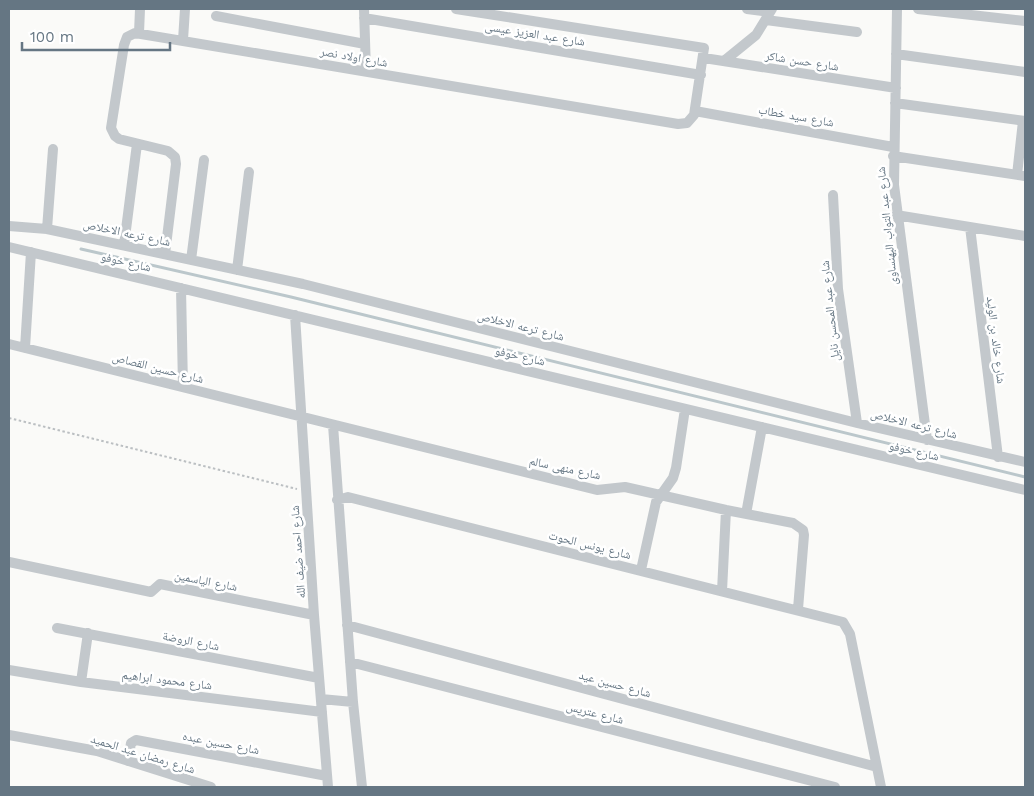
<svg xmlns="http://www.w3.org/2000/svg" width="1034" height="796" font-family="'Work Sans','Noto Naskh Arabic',sans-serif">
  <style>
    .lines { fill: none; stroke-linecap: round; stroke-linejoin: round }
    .stream { stroke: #bbc7cb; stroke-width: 3 }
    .path { stroke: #bbbfc2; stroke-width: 2; stroke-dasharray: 2.5 2.5; stroke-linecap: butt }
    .minor { stroke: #c3c8cc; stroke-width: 10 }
    .labels { text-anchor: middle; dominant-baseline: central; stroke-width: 5; stroke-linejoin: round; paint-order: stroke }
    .street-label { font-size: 12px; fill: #657683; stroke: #fff }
  </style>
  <rect width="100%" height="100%" fill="#fafaf8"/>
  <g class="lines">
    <path class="stream" d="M 81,249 L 291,297 L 1025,477"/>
    <path class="path" d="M 9,418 L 297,489"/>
    <path class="minor" d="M 364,9 L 366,71
      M 747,9 L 770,12
      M 897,9 L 894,185 L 927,440
      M 918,9 L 1025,21
      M 216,16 L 365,44
      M 364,18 L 701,75
      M 766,20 L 857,32
      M 139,33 L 140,9
      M 183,40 L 185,9
      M 896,54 L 1025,72
      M 704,58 L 896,88
      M 724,61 L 756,35 L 772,9
      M 895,103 L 1025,121
      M 695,111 L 893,147
      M 893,156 L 1025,176
      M 1017,175 L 1023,121
      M 833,195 L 838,289 L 857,423
      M 896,215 L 1025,236
      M 9,226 L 47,229 L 303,284 L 857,423 L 1025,462
      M 970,227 L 998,457
      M 47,229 L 53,149
      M 124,245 L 137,144
      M 9,247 L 1025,490
      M 165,254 L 176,164 L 175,157 L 168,151 L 119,139 L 115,136 L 111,128 L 124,45 L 127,37 L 135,33 L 678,124 L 687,123 L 694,115 L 704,48 L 456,9
      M 191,260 L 204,160
      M 237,270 L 249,172
      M 181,288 L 183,387
      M 295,315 L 314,615 L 328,787
      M 9,344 L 597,490 L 625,487 L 726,510 L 793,523 L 803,530 L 804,535 L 798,609
      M 25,348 L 31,252
      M 333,425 L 353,702 L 362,787
      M 337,500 L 348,497 L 843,622 L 850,634 L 881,787
      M 746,514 L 762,427
      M 9,562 L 151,592 L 160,584 L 314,615
      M 641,570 L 656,502 L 673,478 L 676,468 L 685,409
      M 722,591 L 726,510
      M 347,625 L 877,767
      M 57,628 L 319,678
      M 350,662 L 835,787
      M 9,670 L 81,682 L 322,712
      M 81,682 L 88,633
      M 321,699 L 353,702
      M 9,735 L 97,751 L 211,787
      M 128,761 L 131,743 L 136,740 L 327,776"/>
  </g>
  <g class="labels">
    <g class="street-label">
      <text transform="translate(535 34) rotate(9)">شارع عبد العزيز عيسى</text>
      <text transform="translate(354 57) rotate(10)">شارع اولاد نصر</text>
      <text transform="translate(802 61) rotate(9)">شارع حسن شاكر</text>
      <text transform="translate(796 116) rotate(10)">شارع سيد خطاب</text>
      <text transform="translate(887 226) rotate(-96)">شارع عبد التواب البهنساوى</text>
      <text transform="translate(127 233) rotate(12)">شارع ترعه الاخلاص</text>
      <text transform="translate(126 262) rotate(13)">شارع خوفو</text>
      <text transform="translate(830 311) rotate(-96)">شارع عبد المحسن نايل</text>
      <text transform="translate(521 326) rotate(14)">شارع ترعه الاخلاص</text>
      <text transform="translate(996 340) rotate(83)">شارع خالد بن الوليد</text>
      <text transform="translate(520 356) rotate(13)">شارع خوفو</text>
      <text transform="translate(158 368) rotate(14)">شارع حسين القصاص</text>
      <text transform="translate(914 424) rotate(14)">شارع ترعه الاخلاص</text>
      <text transform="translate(914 451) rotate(13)">شارع خوفو</text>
      <text transform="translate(565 468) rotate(12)">شارع منهى سالم</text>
      <text transform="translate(590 545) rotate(14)">شارع يونس الحوت</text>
      <text transform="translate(298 552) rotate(-94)">شارع احمد ضيف الله</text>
      <text transform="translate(206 581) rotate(11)">شارع الياسمين</text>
      <text transform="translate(191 641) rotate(11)">شارع الروضة</text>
      <text transform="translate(167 680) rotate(7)">شارع محمود ابراهيم</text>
      <text transform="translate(615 684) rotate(15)">شارع حسين عيد</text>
      <text transform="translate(595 713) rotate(14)">شارع عتريس</text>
      <text transform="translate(221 743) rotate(11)">شارع حسين عبده</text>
      <text transform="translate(143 754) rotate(17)">شارع رمضان عبد الحميد</text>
    </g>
  </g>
  <rect width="1034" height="796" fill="none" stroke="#657683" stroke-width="20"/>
  <path d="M22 42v8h148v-8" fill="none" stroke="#657683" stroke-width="2.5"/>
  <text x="30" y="42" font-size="15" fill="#657683" stroke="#ffffff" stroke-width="4" paint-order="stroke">100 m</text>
</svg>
